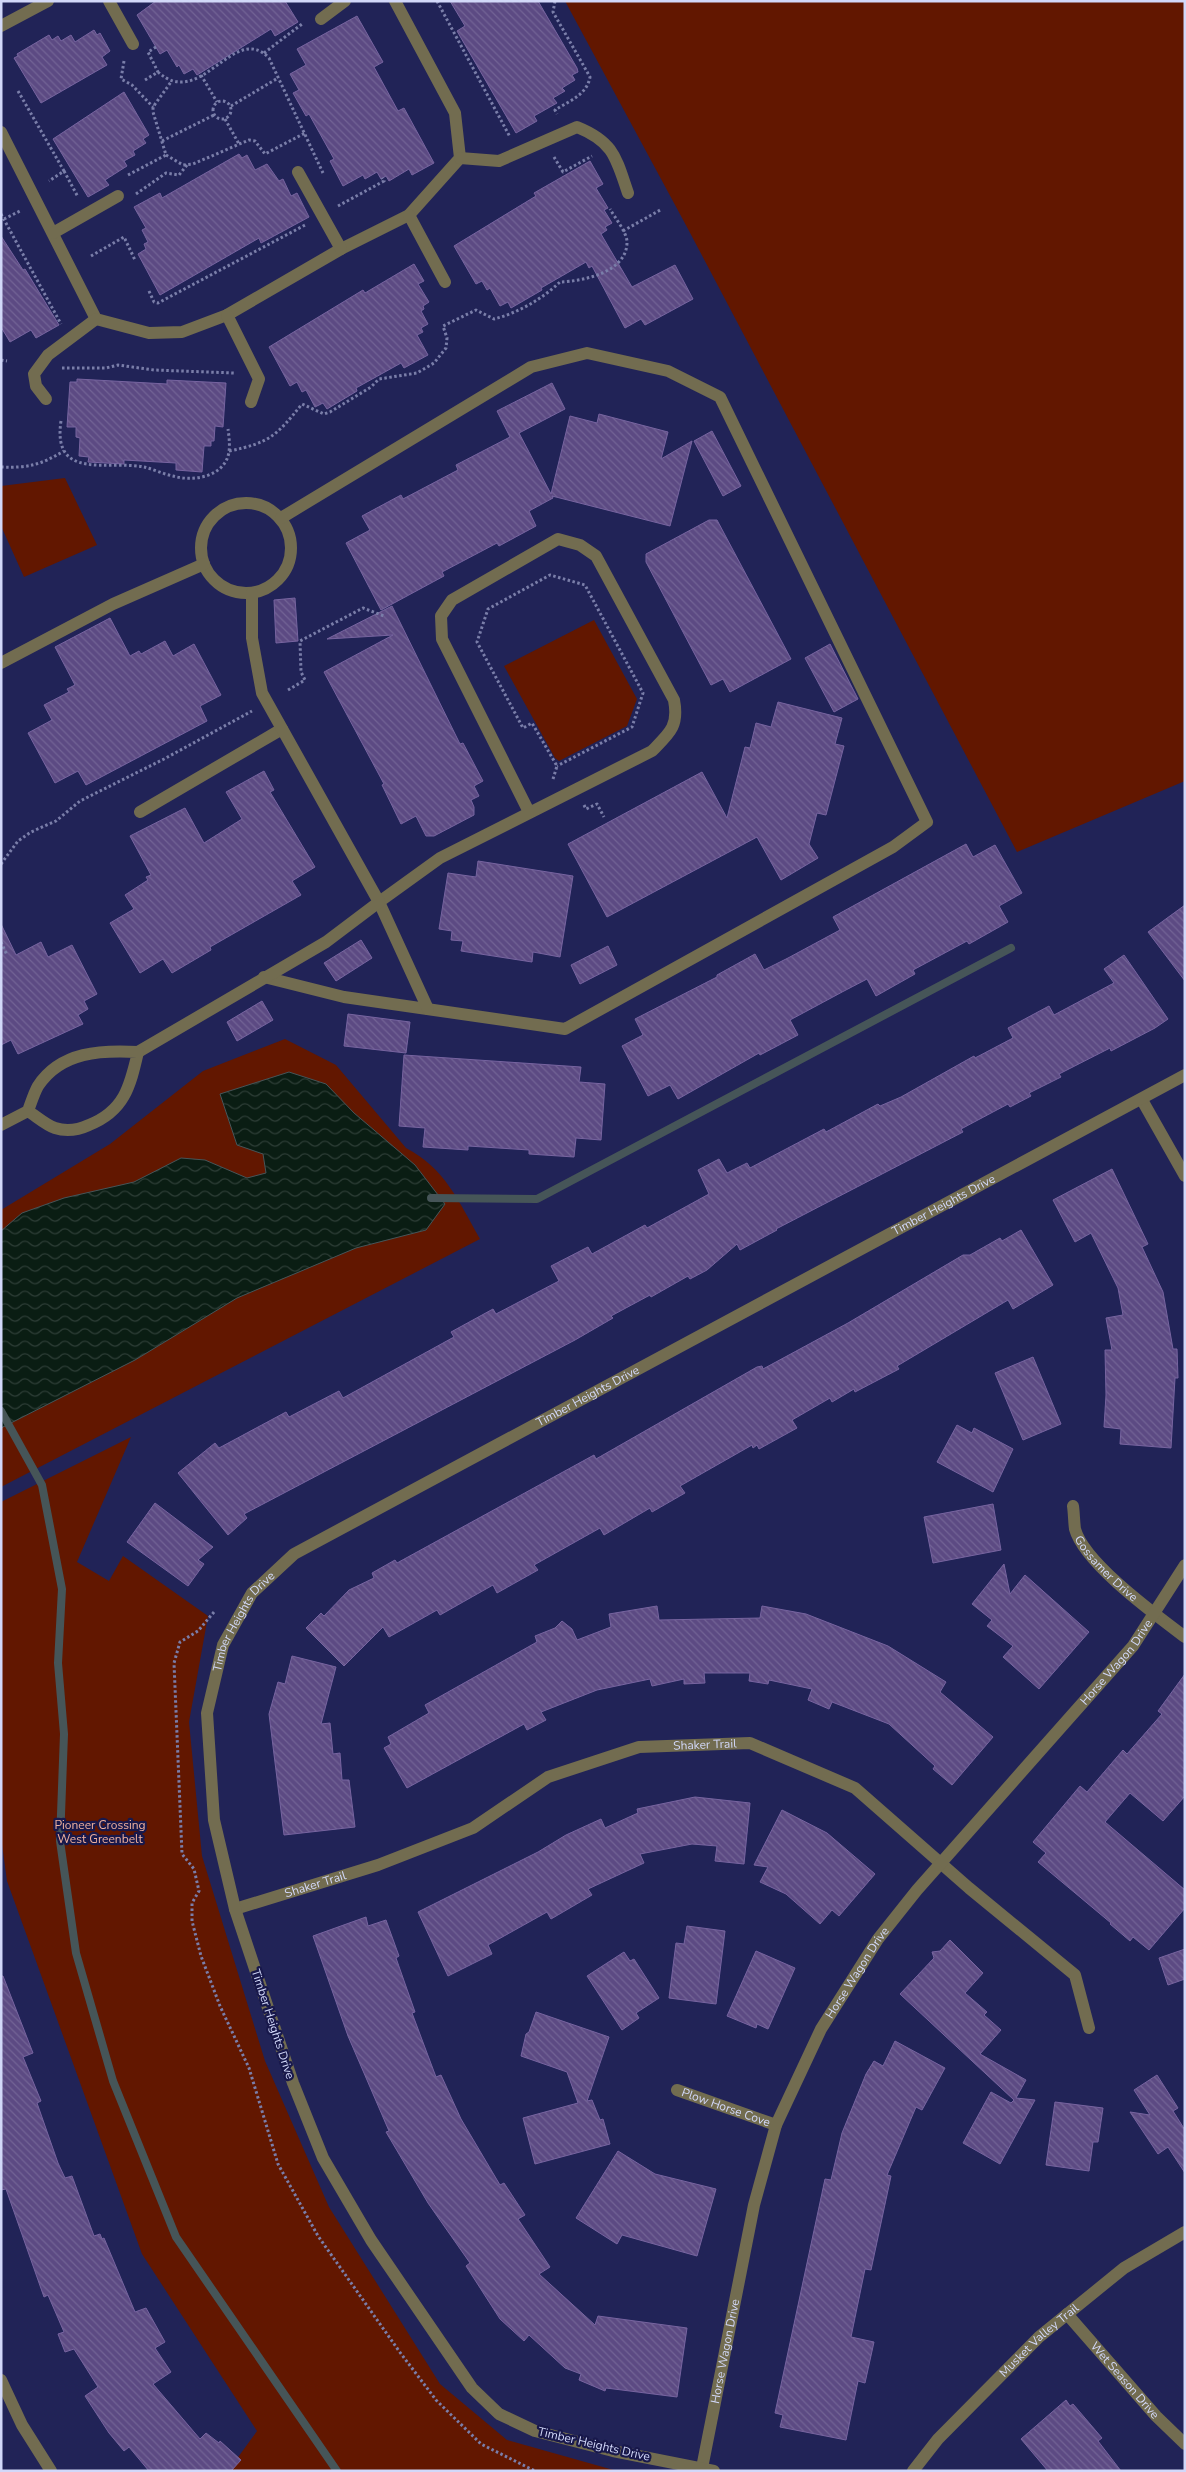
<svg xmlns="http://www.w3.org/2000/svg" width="1186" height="2472" font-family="'Nunito Sans',sans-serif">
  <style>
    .green { fill: #621700 }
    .water { fill: url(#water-waves); stroke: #465558 }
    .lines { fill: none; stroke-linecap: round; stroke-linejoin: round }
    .stream { stroke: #465558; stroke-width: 8 }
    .building { fill: url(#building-back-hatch); stroke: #7764a0 }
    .path { stroke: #7a7ea9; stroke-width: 3; stroke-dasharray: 2.5 2.5; stroke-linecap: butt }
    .minor { stroke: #726c50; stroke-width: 12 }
    .labels { text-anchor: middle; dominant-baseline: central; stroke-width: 4.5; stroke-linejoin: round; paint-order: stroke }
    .street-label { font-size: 12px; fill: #d2d8f9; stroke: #18184b }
    .park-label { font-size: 12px; fill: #efb09d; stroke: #18184b }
  </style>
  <defs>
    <pattern id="water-waves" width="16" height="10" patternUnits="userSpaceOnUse" patternTransform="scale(1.25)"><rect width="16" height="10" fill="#0a1d13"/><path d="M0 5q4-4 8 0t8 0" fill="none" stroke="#2d3d36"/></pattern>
    <pattern id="building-back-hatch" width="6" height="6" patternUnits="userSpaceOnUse" patternTransform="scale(1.25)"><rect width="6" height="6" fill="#5c4a83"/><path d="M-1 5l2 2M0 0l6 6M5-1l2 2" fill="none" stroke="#726395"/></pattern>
  </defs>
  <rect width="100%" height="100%" fill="#212357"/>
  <path class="green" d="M 565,1 L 1185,1 L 1185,781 L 1017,852 L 688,229 Z
    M 65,478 L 97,545 L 24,577 L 1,526 L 1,486 Z
    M 594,620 L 637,699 L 627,726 L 559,761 L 555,758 L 504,666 Z
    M 285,1039 L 336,1065 L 406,1148 C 445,1168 459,1202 480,1239 L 1,1487 L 1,1210 L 110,1144 L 203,1071 Z
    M 131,1437 L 77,1562 L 109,1581 L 123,1556 L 208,1616 L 189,1722 L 202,1856 L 265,2061 L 329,2207 L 440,2384 L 507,2440 L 617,2471 L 228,2471 L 257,2431 L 142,2254 L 7,1881 L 1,1837 L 1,1502 Z"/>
  <path class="water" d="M 289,1072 L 326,1084 L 354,1113 L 415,1165 L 445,1204 L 426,1230 L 356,1248 L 237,1298 L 135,1360 L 1,1428 L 1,1231 L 22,1213 L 64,1198 L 134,1182 L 181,1158 L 205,1160 L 247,1178 L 266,1173 L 263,1154 L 237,1145 L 220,1094 Z"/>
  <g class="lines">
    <path class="stream" d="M 431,1198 L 537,1199 L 1011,948
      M 1,1411 L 42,1485 L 62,1589 L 58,1663 L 64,1734 L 60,1841 L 76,1953 L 113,2081 L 176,2237 L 337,2471"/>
  </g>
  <path class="building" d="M 156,1 L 285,1 L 298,22 L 275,36 L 271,29 L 197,75 L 193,69 L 184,74 L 179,65 L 177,67 L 167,50 L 160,54 L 137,15 Z
    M 450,1 L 538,1 L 577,68 L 578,72 L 572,75 L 575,80 L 562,88 L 565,91 L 553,98 L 557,103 L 534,116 L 537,121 L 516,133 L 457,31 L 465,26 Z
    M 357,16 L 383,62 L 374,67 L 398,111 L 404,108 L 434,163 L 412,175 L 409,169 L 389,181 L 386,176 L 381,179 L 377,172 L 365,179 L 363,175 L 343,186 L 330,161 L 334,159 L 309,114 L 306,116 L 293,93 L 299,90 L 290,74 L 306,65 L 297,49 Z
    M 94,30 L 97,35 L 100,33 L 110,51 L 102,57 L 107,65 L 41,103 L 14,58 L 18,56 L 17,54 L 49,35 L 52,40 L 58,36 L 61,41 L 71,35 L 75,42 Z
    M 124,92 L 149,135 L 143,139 L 146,143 L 133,151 L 135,155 L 124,161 L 127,166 L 105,180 L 109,185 L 88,197 L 53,139 Z
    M 239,154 L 242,158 L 247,155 L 255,170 L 267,164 L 279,181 L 283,179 L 291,196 L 297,193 L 309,217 L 261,243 L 259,238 L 160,295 L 138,254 L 146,249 L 144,244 L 148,242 L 142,230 L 146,228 L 134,207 L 160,193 L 162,198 Z
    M 590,161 L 603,184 L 596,188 L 608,208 L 604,210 L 612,223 L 605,227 L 607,230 L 601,234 L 632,287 L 675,265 L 693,299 L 645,325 L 641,319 L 625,328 L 592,266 L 589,268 L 586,262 L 541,288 L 542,290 L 511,308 L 508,302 L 500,306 L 490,288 L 487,290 L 482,281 L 476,284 L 454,246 L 536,196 L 534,193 Z
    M 1,236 L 23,270 L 25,269 L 59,325 L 36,338 L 31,330 L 10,342 L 1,327 Z
    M 414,264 L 424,281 L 418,284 L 429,302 L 423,306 L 424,309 L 421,311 L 428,324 L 421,328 L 423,332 L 417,335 L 428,355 L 404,368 L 401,363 L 356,388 L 357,391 L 327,409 L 323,403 L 315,407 L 306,390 L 302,392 L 297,382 L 290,386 L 269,347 L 363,290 L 365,293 Z
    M 77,379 L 167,384 L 167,380 L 226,383 L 223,427 L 215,426 L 214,441 L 211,441 L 211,446 L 204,446 L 202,472 L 176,470 L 176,463 L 124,460 L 124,464 L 88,462 L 89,457 L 79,456 L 80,438 L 76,437 L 76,427 L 67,427 L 70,382 L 77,382 Z
    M 552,383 L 565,409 L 519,433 L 551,494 L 570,416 L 597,423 L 599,414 L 668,432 L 661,459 L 692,441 L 670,526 L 552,496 L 553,498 L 529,511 L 536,526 L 499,546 L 497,543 L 442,572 L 444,576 L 381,610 L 346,543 L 370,530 L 362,516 L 401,495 L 403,499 L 458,470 L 456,465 L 510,437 L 497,411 Z
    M 712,431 L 741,486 L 723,496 L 694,441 Z
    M 709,520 L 717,520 L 791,659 L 730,692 L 723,679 L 711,685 L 646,562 L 646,554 Z
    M 295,598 L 298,641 L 276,643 L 274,600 Z
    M 392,606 L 460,744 L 463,743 L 483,781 L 474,786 L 479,796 L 471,800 L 474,807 L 474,815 L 434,836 L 426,836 L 416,816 L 401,824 L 382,785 L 384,784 L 324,672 L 393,635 L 327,639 Z
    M 110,618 L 130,656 L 139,651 L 141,654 L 165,641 L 173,656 L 194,644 L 221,695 L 200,706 L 207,721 L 86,785 L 78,771 L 55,783 L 28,733 L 52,720 L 44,705 L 69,692 L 67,689 L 75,685 L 55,647 Z
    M 830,644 L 858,699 L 834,712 L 805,658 Z
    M 778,702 L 842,718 L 835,744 L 844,746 L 826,815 L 817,813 L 809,844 L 818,858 L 781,880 L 757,837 L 607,917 L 568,844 L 702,772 L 727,818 L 745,747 L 750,748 L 756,723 L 771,727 Z
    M 264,771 L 274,790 L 270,792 L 315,867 L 292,881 L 301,895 L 210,947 L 211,950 L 172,973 L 163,959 L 140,973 L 110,923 L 134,909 L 125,895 L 148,880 L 146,877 L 151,875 L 130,836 L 185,808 L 204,843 L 242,819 L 226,792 Z
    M 966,844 L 973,857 L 995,845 L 1022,893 L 999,906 L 1008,922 L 969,944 L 967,941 L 913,970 L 915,974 L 876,996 L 867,979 L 844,991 L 790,1020 L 798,1035 L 760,1055 L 759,1053 L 678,1099 L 670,1085 L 648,1096 L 622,1046 L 643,1035 L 635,1019 L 717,977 L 717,975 L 755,954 L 764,970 L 788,958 L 840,930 L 833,917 Z
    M 478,861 L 573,876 L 560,957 L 533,952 L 532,962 L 461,951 L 463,941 L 451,940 L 452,931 L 439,929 L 448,873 L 476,877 Z
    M 1185,905 L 1185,981 L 1148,932 Z
    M 1,924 L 16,955 L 41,942 L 48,957 L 72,945 L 97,994 L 84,1001 L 88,1009 L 78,1015 L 83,1024 L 18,1054 L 11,1040 L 1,1045 Z
    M 361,940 L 372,958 L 336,981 L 324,963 Z
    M 608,946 L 617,965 L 580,984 L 571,965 Z
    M 1124,955 L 1168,1019 L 1155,1028 L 1111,1051 L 1110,1048 L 1059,1074 L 1061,1077 L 1029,1093 L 1031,1096 L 1010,1107 L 1008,1104 L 961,1129 L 963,1132 L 776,1229 L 777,1230 L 740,1250 L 737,1244 L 707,1270 L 690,1279 L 688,1276 L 651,1297 L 650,1295 L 611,1316 L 613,1318 L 575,1340 L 244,1514 L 247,1518 L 228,1535 L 178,1473 L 215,1443 L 219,1448 L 286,1412 L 289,1417 L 339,1391 L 343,1398 L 454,1337 L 451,1332 L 493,1309 L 496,1314 L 559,1281 L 551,1266 L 588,1247 L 592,1254 L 645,1225 L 647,1228 L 709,1194 L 698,1170 L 719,1159 L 727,1173 L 747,1163 L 750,1168 L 824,1129 L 826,1132 L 878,1104 L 880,1106 L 901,1097 L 974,1056 L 975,1058 L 1013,1038 L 1008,1028 L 1049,1006 L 1054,1015 L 1114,983 L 1104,969 Z
    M 262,1001 L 273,1020 L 237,1041 L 227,1022 Z
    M 348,1014 L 410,1022 L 406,1053 L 344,1046 Z
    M 404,1055 L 581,1067 L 579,1082 L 605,1084 L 601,1140 L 576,1138 L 574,1157 L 529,1154 L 529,1150 L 468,1146 L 468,1150 L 423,1147 L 425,1128 L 399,1126 Z
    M 1112,1169 L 1148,1244 L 1142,1247 L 1163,1292 L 1173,1349 L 1177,1349 L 1178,1378 L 1175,1378 L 1171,1448 L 1120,1444 L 1121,1429 L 1104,1427 L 1106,1395 L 1105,1350 L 1112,1350 L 1106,1318 L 1123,1315 L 1118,1288 L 1091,1233 L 1075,1242 L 1053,1200 Z
    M 1021,1230 L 1053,1285 L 1013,1309 L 1008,1300 L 897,1366 L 899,1369 L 855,1392 L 854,1389 L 832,1402 L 830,1398 L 792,1420 L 797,1428 L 759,1449 L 757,1445 L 753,1448 L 752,1445 L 680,1486 L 685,1493 L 652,1512 L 650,1508 L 604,1535 L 600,1528 L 534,1565 L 538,1570 L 497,1593 L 493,1585 L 440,1615 L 437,1610 L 389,1637 L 383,1627 L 344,1666 L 306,1628 L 321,1613 L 324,1616 L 349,1590 L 374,1578 L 372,1573 L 395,1560 L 397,1563 L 594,1455 L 596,1459 L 757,1367 L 762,1366 L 763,1369 L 848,1323 L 963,1255 L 970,1255 L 1000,1238 L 1002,1241 Z
    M 1033,1357 L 1061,1424 L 1023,1440 L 995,1373 Z
    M 957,1425 L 972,1433 L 974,1428 L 1013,1449 L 993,1492 L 937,1462 Z
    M 155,1503 L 213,1547 L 198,1560 L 204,1564 L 188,1586 L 127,1542 Z
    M 993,1504 L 1001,1550 L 933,1563 L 924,1517 Z
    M 1004,1564 L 1010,1594 L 1025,1575 L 1089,1632 L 1039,1689 L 1003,1657 L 1013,1646 L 987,1626 L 992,1620 L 972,1604 Z
    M 657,1606 L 659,1620 L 760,1618 L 762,1606 L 806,1614 L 888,1646 L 946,1682 L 940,1692 L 993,1737 L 952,1785 L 933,1769 L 935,1766 L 889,1724 L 832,1702 L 829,1709 L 808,1700 L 812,1689 L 769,1680 L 768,1684 L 749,1681 L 750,1673 L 704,1673 L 705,1683 L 684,1684 L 684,1679 L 652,1686 L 650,1679 L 597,1690 L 541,1712 L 546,1720 L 527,1730 L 524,1724 L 407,1788 L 384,1748 L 391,1744 L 388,1737 L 429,1713 L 425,1705 L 537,1642 L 535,1636 L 555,1628 L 562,1621 L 572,1629 L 577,1640 L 611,1627 L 609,1614 Z
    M 292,1656 L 336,1667 L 321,1724 L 330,1723 L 333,1754 L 340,1753 L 342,1780 L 349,1780 L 355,1827 L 284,1835 L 269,1714 L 278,1682 L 285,1684 Z
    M 1185,1674 L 1185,1796 L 1163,1821 L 1130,1793 L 1105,1822 L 1185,1890 L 1185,1908 L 1149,1950 L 1133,1937 L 1130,1941 L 1110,1924 L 1111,1923 L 1038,1862 L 1046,1853 L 1033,1842 L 1080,1786 L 1087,1792 L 1123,1750 L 1127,1754 L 1162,1714 L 1158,1711 Z
    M 695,1797 L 750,1803 L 744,1864 L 715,1861 L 717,1846 L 692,1844 L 640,1854 L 644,1863 L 588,1889 L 592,1895 L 551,1919 L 547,1912 L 488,1945 L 492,1954 L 448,1976 L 418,1912 L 538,1852 L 566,1835 L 601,1819 L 605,1828 L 638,1813 L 637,1809 Z
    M 782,1810 L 827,1833 L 875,1874 L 839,1916 L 832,1910 L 820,1924 L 786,1894 L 760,1882 L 768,1867 L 754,1865 Z
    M 366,1917 L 368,1926 L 386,1920 L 399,1956 L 396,1958 L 415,2012 L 412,2013 L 436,2077 L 441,2075 L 461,2119 L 500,2185 L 504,2183 L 525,2215 L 518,2219 L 550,2267 L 539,2274 L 595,2325 L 598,2316 L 687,2328 L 677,2397 L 606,2388 L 605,2391 L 579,2380 L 581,2374 L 565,2368 L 529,2335 L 524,2341 L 500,2319 L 466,2266 L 470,2263 L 428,2203 L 386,2132 L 389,2131 L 348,2036 L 313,1936 Z
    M 687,1926 L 725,1931 L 716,2004 L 669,1998 L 676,1943 L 684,1944 Z
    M 950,1940 L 983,1973 L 965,1993 L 987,2012 L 984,2015 L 1001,2030 L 980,2054 L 1026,2080 L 1016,2098 L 1035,2100 L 1000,2164 L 963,2143 L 991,2092 L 1011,2103 L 1014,2100 L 900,1994 L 934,1958 L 932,1952 L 940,1951 Z
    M 1185,1949 L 1185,1979 L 1168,1985 L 1159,1958 Z
    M 756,1951 L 795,1968 L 768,2029 L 757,2024 L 756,2028 L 727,2016 Z
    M 624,1952 L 630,1961 L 634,1959 L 659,1998 L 636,2013 L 639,2018 L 622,2030 L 587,1976 Z
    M 1,1976 L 3,1976 L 33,2053 L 23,2057 L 41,2101 L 37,2103 L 58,2163 L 65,2178 L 72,2176 L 94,2236 L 100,2234 L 102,2239 L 104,2238 L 135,2312 L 146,2308 L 165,2342 L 155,2348 L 171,2372 L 153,2384 L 200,2439 L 206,2433 L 219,2443 L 220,2441 L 241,2460 L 231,2471 L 149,2471 L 129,2447 L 124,2451 L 109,2433 L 85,2396 L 98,2387 L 74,2349 L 65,2352 L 58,2334 L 64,2332 L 48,2295 L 44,2297 L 6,2189 L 1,2190 Z
    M 536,2012 L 609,2037 L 587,2101 L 592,2100 L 600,2120 L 603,2119 L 610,2144 L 535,2164 L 523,2118 L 578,2103 L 567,2072 L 521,2056 L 526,2034 L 529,2032 Z
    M 895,2041 L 945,2068 L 922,2110 L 916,2107 L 887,2175 L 891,2176 L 871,2270 L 865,2269 L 851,2337 L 874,2342 L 865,2383 L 858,2381 L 846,2440 L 780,2427 L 783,2415 L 775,2413 L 825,2179 L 831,2180 L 842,2133 L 866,2074 L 874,2061 L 883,2066 Z
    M 1157,2075 L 1178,2108 L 1173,2111 L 1185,2130 L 1185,2173 L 1168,2147 L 1158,2154 L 1130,2112 L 1150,2115 L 1134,2090 Z
    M 1055,2102 L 1103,2108 L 1098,2142 L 1093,2142 L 1089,2171 L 1046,2165 Z
    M 618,2151 L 655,2174 L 716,2189 L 697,2256 L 622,2235 L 617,2244 L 576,2218 Z
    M 1066,2400 L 1070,2406 L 1073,2404 L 1102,2438 L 1098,2441 L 1121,2471 L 1048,2471 L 1021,2439 Z"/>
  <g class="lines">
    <path class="path" d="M 437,1 L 510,137
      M 555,1 L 553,12 L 590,77 C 587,95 569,101 555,110 L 557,114
      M 156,47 L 148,52 L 158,72
      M 264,53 L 302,24
      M 124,61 L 121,79 L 132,85 L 153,107
      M 201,75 L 217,102
      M 145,80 L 158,72 C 201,111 234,21 269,58 L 323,173
      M 18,91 L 64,171 L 49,181
      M213 110a9 9 0 1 1 18 0a9 9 0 1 1-18 0Z
      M 231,106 L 278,78
      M 225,119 L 239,144
      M 162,141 L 214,115
      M 166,155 L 183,165 L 193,164 L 249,140 L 255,141 L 265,154 L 305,133
      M 554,157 L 563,172 L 592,156
      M 64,171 L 78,197
      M 128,175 L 166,155 L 153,112 L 153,107 L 171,82
      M 136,194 L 166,173 L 179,175 L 187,165
      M 338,206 L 384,181 L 382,178
      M 1,214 L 61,324
      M 4,219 L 20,211
      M 623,231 L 662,209
      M 91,256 L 124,237 L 135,260
      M 149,291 L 154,302 L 158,303 L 307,224
      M 1,360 L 7,361
      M 62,368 L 106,368 L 118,365 L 154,370 L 234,373
      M 61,421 C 52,481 108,460 144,467 C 153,469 163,474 173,476 C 193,482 225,477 229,452 C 230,444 229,436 228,429
      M 229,451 C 270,443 277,435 302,404 L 324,414 L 330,412 L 371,387 L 379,379 L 417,373 L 434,363 L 446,348 L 447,338 L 443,326 L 476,310 L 494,319 C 518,313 542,299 560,282 C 584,281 628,272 627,241 C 626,231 615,218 610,209
      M 1,467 C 29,468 40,465 64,451
      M 288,690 L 305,680 L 301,672 L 300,641 L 363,608 L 384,616
      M 553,779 L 557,766 L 532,723 L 523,728 L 477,642 L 488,609 L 550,575 L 585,585 L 643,693 L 632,727 L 557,766
      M 584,805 L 586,809 L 597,804 L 604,817
      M 1,864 L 18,841 L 31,832 L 56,821 L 80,801 L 164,759 L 252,711
      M 1,942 L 7,955
      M 214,1612 L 198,1631 L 180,1642 L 174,1663 L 182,1854 L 194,1869 L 199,1891 L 192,1903 L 192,1921 L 201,1956 L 220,2006 L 249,2068 L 278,2164 L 318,2236 L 399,2351 L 436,2400 L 481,2444 L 535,2471"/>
    <g class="minor">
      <path d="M 109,1 L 133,44"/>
      <path d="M 321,19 L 345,1"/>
      <path d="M 1,26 L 48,1"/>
      <path d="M 1,132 L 96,319 L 149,333 L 182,332 L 227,315 L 341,249 L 409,215 L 460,158 L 455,113 L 395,1"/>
      <path d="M 460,158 L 499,161 L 577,127 C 614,142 616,158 628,193"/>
      <path d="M 298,172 L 341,249"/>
      <path d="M 409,215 L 445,282"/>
      <path d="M 53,233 L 118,196"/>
      <path d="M 227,315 L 259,379 L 251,402"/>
      <path d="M 46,399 L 36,386 L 34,374 L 48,355 L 96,319"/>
      <circle cx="246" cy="548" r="45"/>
      <path d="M 1,663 L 113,604 L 204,564"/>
      <path d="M 140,812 L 282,729"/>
      <path d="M 264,977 L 344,997 L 565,1029 L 893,847 L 927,822 L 720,397 L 668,371 L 587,353 L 531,367 L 281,518"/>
      <path d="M 428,1009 L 379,902 L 440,858 L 652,751 C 670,733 679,726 674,700 L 596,556 L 580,545 L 558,539 L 452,600 L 441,616 L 442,639 L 529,812"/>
      <path d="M 138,1052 L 326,942 L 379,902 L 262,693 L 252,638 L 252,593"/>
      <path d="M 1142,1100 L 1185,1176"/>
      <path d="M 1,1125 L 28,1111 C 31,1103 34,1093 38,1086 C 61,1051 102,1050 138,1052 C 130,1087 124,1111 89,1125 C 78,1130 67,1132 55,1128 C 46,1125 36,1116 28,1111"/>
      <path id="s1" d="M 1073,1506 C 1074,1513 1074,1522 1075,1529 C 1084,1563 1156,1615 1185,1637"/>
      <path id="s2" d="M 235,1909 L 378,1865 L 473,1828 L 548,1777 L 639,1747 L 750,1743 L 855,1788 L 969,1888 L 1075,1975 L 1089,2028"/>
      <path id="s3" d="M 677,2090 L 776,2125"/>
      <path id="s4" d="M 1067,2314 L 1156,2416 L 1185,2444"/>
      <path d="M 1,2380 L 22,2425 L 51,2471"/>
      <path id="s5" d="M 702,2468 L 754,2205 L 776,2125 L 821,2029 L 878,1939 L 917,1890 L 1133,1646 L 1185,1565"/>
      <path id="s6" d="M 714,2471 L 613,2451 L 535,2431 L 499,2414 L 472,2388 L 371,2240 L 323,2158 L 293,2083 L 235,1909 L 214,1820 L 207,1713 L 223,1645 L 252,1593 L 294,1554 L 1185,1075"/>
      <path id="s7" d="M 913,2471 L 938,2439 L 1039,2337 L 1124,2268 L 1185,2232"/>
    </g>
  </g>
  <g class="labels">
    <g class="street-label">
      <text stroke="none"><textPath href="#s6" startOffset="1922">Timber Heights Drive</textPath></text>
      <text stroke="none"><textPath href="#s6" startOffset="1518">Timber Heights Drive</textPath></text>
      <text stroke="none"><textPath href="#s1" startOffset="74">Gossamer Drive</textPath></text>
      <text stroke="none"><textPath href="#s6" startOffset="1098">Timber Heights Drive</textPath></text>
      <text stroke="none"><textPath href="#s5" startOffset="929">Horse Wagon Drive</textPath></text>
      <text stroke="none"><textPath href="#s2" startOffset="504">Shaker Trail</textPath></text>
      <text stroke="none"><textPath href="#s2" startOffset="84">Shaker Trail</textPath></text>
      <text stroke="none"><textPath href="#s5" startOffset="524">Horse Wagon Drive</textPath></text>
      <text transform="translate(273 2024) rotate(72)">Timber Heights Drive</text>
      <text stroke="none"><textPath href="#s3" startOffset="52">Plow Horse Cove</textPath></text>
      <text stroke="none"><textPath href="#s7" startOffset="182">Musket Valley Trail</textPath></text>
      <text stroke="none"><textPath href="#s5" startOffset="119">Horse Wagon Drive</textPath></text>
      <text stroke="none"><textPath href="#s4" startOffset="88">Wet Season Drive</textPath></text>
      <text transform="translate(594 2444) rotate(13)">Timber Heights Drive</text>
    </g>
    <g class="park-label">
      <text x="100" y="1825">Pioneer Crossing<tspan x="100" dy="14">West Greenbelt</tspan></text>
    </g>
  </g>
  <rect width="1186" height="2472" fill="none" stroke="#d2d8f9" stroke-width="5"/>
</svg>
